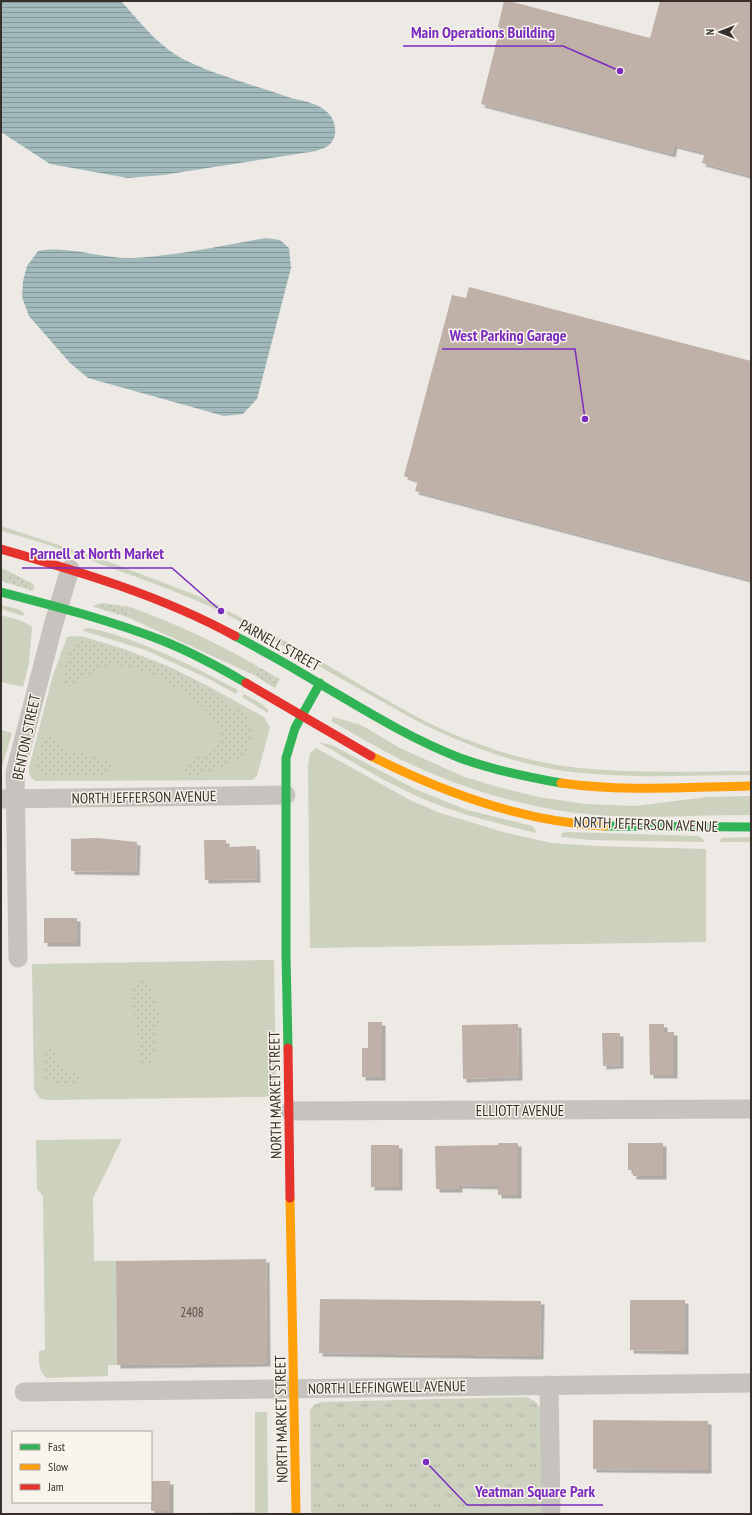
<svg xmlns="http://www.w3.org/2000/svg" width="752" height="1515" font-family="'PT Sans Narrow',sans-serif">
  <style>
    .grass { fill: #cdd2bf }
    .park { fill: url(#park-tufts) }
    .garden { fill: url(#garden-dots) }
    .water { fill: url(#water-rules) }
    .building { fill: #bfb0a8; filter: url(#shadow) }
    .lines { fill: none; stroke-linecap: round; stroke-linejoin: round }
    .street { stroke: #c6c2bd; stroke-width: 19 }
    .fast { stroke: #30b455; stroke-width: 9 }
    .slow { stroke: #ff9f0a; stroke-width: 9 }
    .jam { stroke: #e5322d; stroke-width: 9 }
    .labels { text-anchor: middle; dominant-baseline: central; stroke-width: 3; stroke-linejoin: round; paint-order: stroke }
    .number-label { font-size: 13px; fill: #594f4a }
    .street-label { font-size: 15px; fill: #372f2b; stroke: #f9f4ec }
    .leader { fill: none; stroke: #7b2cbf; stroke-width: 1.5 }
    .callout-dot { fill: #7b2cbf; stroke: #f9f4ec; stroke-width: 1.5 }
    .callout-label { font-size: 16px; text-anchor: middle; font-weight: bold; fill: #7b2cbf; stroke: #f9f4ec; stroke-width: 3; stroke-linejoin: round; paint-order: stroke }
  </style>
  <defs>
    <pattern id="park-tufts" width="24" height="20" patternUnits="userSpaceOnUse"><rect width="24" height="20" fill="#cdd2bf"/><path d="M3 7l-1-3M5 7V3M7 7l1-3M15 17l-1-3M17 17v-4M19 17l1-3" fill="none" stroke="#b1b5a4"/></pattern>
    <pattern id="garden-dots" width="8" height="8" patternUnits="userSpaceOnUse"><rect width="8" height="8" fill="#cdd2bf"/><path d="M2 2h.1M6 6h.1" fill="none" stroke="#b1b5a4" stroke-width="1.8" stroke-linecap="round"/></pattern>
    <pattern id="water-rules" width="6" height="5" patternUnits="userSpaceOnUse"><rect width="6" height="5" fill="#a2babc"/><path d="M0 2.5h6" fill="none" stroke="#859899"/></pattern>
    <filter id="shadow"><feDropShadow dx="3.5" dy="3.5" stdDeviation="0" flood-color="#0004"/></filter>
  </defs>
  <rect width="100%" height="100%" fill="#ede9e4"/>
  <path class="grass" d="M 1,526 L 104,560 L 193,594 L 223,607 L 220,611 C 183,594 145,580 106,566 C 71,553 37,540 1,531 Z
    M 1,568 L 8,571 L 5,582 L 1,581 Z
    M 1,605 L 18,609 L 24,613 L 23,616 L 1,609 Z
    M 130,607 C 175,623 217,643 259,667 L 254,675 L 127,617 Z
    M 228,611 C 277,635 324,663 371,691 C 406,711 440,731 479,744 C 510,756 545,764 579,768 C 636,774 694,771 751,771 L 751,775 C 692,775 631,779 572,772 C 517,765 464,745 415,720 L 226,614 Z
    M 1,615 L 22,621 L 32,627 L 29,663 L 23,687 L 1,682 Z
    M 90,628 C 142,640 191,665 238,690 L 236,694 L 209,679 L 145,650 L 84,631 L 83,629 Z
    M 81,636 L 124,649 L 168,666 L 206,685 L 264,717 L 270,727 L 257,776 L 253,780 L 36,781 C 29,778 29,774 29,767 L 53,675 L 67,637 Z
    M 244,694 L 262,704 L 268,710 L 268,713 L 242,697 Z
    M 333,717 L 361,725 L 400,748 L 462,776 L 494,786 L 538,797 L 586,804 L 634,806 L 708,797 L 751,796 L 751,815 C 694,815 632,820 576,813 C 523,806 468,790 419,768 C 389,755 360,737 331,721 Z
    M 2,730 L 12,733 L 1,770 L 1,733 Z
    M 318,742 L 332,745 L 415,789 L 467,810 L 532,826 L 535,829 L 536,833 C 499,824 463,815 428,801 C 390,785 354,763 318,742 Z
    M 316,748 L 412,801 L 440,813 L 507,833 L 551,843 L 596,846 L 706,849 L 706,942 L 310,948 L 308,767 L 310,753 Z
    M 567,832 L 699,836 L 703,839 L 705,842 L 589,840 L 561,837 L 562,833 Z
    M 751,837 L 751,842 L 720,842 L 721,838 Z
    M 274,960 L 276,1088 C 273,1094 270,1096 264,1097 L 49,1100 C 40,1100 38,1097 34,1089 L 32,964 Z
    M 122,1139 L 93,1198 L 94,1261 L 116,1261 L 117,1365 L 108,1365 L 108,1376 L 47,1378 C 38,1372 39,1361 39,1351 L 45,1350 L 43,1196 L 37,1189 L 36,1140 Z
    M 255,1412 L 267,1412 L 268,1514 L 120,1514 L 255,1512 Z"/>
  <path class="park" d="M 525,1397 C 533,1399 537,1402 541,1410 L 542,1514 L 311,1514 L 310,1410 L 314,1405 L 321,1402 Z"/>
  <path class="garden" d="M 8,571 L 33,584 L 34,586 L 33,591 L 5,582 Z
    M 102,603 L 130,607 L 127,617 L 94,607 L 95,605 Z
    M 85,641 C 124,648 174,667 207,688 C 214,692 217,698 223,702 C 226,704 231,705 234,707 C 253,717 258,734 245,752 C 234,767 205,775 187,775 L 183,772 L 182,769 C 185,765 188,761 193,759 C 202,754 216,753 220,742 C 230,715 165,679 145,671 C 134,667 123,666 112,666 C 95,666 85,682 69,686 L 64,683 C 61,674 67,650 76,644 C 78,642 82,642 85,641 Z
    M 259,667 L 280,679 L 275,688 L 254,675 Z
    M 49,734 C 58,736 57,744 65,748 C 79,755 96,754 110,763 L 110,770 L 106,775 L 86,774 L 43,776 C 41,774 37,773 36,769 C 34,760 41,746 43,736 Z
    M 143,978 L 150,984 L 155,997 L 159,1015 L 154,1059 L 147,1066 L 142,1065 C 136,1050 140,1045 138,1031 C 136,1010 119,995 143,978 Z
    M 53,1048 C 55,1055 56,1066 64,1069 C 69,1072 74,1072 80,1075 L 81,1080 L 78,1085 C 64,1086 54,1087 44,1077 L 43,1059 L 48,1049 Z"/>
  <path class="water" d="M 1,1 L 121,1 C 140,22 159,47 185,60 C 218,76 254,85 288,97 C 301,101 317,102 327,112 C 336,120 339,136 329,145 C 326,148 320,149 316,151 L 163,175 L 128,178 L 50,164 L 1,132 Z
    M 266,238 L 280,240 L 289,248 L 291,268 L 257,399 L 243,414 L 224,416 L 88,378 L 70,363 L 29,316 L 22,297 L 23,281 L 27,266 L 38,251 C 69,245 101,259 132,258 C 177,256 222,245 266,238 Z"/>
  <path class="building" d="M 504,1 L 509,1 L 650,38 L 660,1 L 751,1 L 751,176 L 702,163 L 705,153 L 674,145 L 672,154 L 481,104 L 500,28 L 498,27 Z
    M 469,287 L 751,361 L 751,580 L 415,491 L 418,481 L 404,476 L 452,295 L 466,298 Z
    M 97,838 L 137,842 L 136,872 L 71,871 L 71,839 Z
    M 204,840 L 226,840 L 226,847 L 256,846 L 257,879 L 205,880 Z
    M 44,918 L 77,918 L 77,943 L 44,943 Z
    M 368,1022 L 382,1022 L 382,1077 L 362,1077 L 362,1048 L 368,1048 Z
    M 518,1024 L 519,1077 L 463,1079 L 462,1025 Z
    M 649,1024 L 664,1024 L 664,1032 L 674,1032 L 674,1075 L 650,1075 Z
    M 602,1033 L 620,1033 L 620,1065 L 603,1066 Z
    M 498,1143 L 518,1143 L 518,1195 L 498,1195 L 498,1186 L 459,1185 L 459,1189 L 436,1189 L 435,1146 L 498,1145 Z
    M 628,1143 L 663,1143 L 663,1176 L 633,1176 L 633,1170 L 628,1170 Z
    M 371,1145 L 399,1145 L 399,1187 L 371,1187 Z
    M 266,1259 L 267,1363 L 117,1365 L 116,1261 Z
    M 320,1299 L 541,1301 L 540,1356 L 319,1353 Z
    M 630,1300 L 685,1300 L 685,1351 L 630,1350 Z
    M 593,1420 L 708,1421 L 708,1470 L 593,1469 Z
    M 151,1481 L 170,1481 L 170,1511 L 151,1511 Z"/>
  <g class="lines">
    <path class="street" d="M 1,799 L 286,795
      M 18,958 L 15,773 L 53,626 L 70,569
      M 290,1111 L 751,1109
      M 549,1385 L 551,1514
      M 24,1392 L 751,1383"/>
    <path class="fast" d="M 1,592 C 55,606 109,620 161,640 C 191,652 219,667 246,683
      M 235,636 C 264,651 292,667 320,684 C 366,711 411,739 460,758 C 493,770 526,777 561,783
      M 605,826 L 751,827
      M 288,1048 L 286,955 L 286,758 L 295,728 L 320,683"/>
    <path class="slow" d="M 371,756 C 444,793 523,822 605,826
      M 561,783 C 624,792 687,787 751,786
      M 290,1198 L 296,1514"/>
    <path class="jam" d="M 1,549 C 81,572 162,596 235,636
      M 246,683 L 371,756
      M 288,1048 L 290,1198"/>
  </g>
  <g class="labels">
    <g class="number-label">
      <text x="192" y="1312">2408</text>
    </g>
    <g class="street-label">
      <text transform="translate(280 645) rotate(29)">PARNELL STREET</text>
      <text transform="translate(26 737) rotate(-78)">BENTON STREET</text>
      <text transform="translate(144 797) rotate(-1)">NORTH JEFFERSON AVENUE</text>
      <text transform="translate(646 824) rotate(2)">NORTH JEFFERSON AVENUE</text>
      <text transform="translate(275 1095) rotate(-91)">NORTH MARKET STREET</text>
      <text x="520" y="1110">ELLIOTT AVENUE</text>
      <text transform="translate(387 1387) rotate(-1)">NORTH LEFFINGWELL AVENUE</text>
      <text transform="translate(281 1419) rotate(-91)">NORTH MARKET STREET</text>
    </g>
  </g>
  <path class="leader" d="M620 71L563 46H403M585 419L575 349H442M221 611L172 568H22M426 1462L467 1505H603"/>
  <g class="callout-dot">
    <circle cx="620" cy="71" r="4"/>
    <circle cx="585" cy="419" r="4"/>
    <circle cx="221" cy="611" r="4"/>
    <circle cx="426" cy="1462" r="4"/>
  </g>
  <g class="callout-label">
    <text x="483" y="38">Main Operations Building</text>
    <text x="508" y="341">West Parking Garage</text>
    <text x="97" y="559">Parnell at North Market</text>
    <text x="535" y="1497">Yeatman Square Park</text>
  </g>
  <rect width="752" height="1515" fill="none" stroke="#372f2b" stroke-width="4"/>
  <rect x="12" y="1431" width="140" height="72" fill="#f9f4ec" stroke="#aba59f"/>
  <rect x="20" y="1444" width="20" height="6" fill="#30b455" stroke="#aba59f"/>
  <text x="48" y="1451" font-size="12" fill="#372f2b">Fast</text>
  <rect x="20" y="1464" width="20" height="6" fill="#ff9f0a" stroke="#aba59f"/>
  <text x="48" y="1471" font-size="12" fill="#372f2b">Slow</text>
  <rect x="20" y="1484" width="20" height="6" fill="#e5322d" stroke="#aba59f"/>
  <text x="48" y="1491" font-size="12" fill="#372f2b">Jam</text>
  <g transform="translate(720 32) rotate(270)" stroke="#f9f4ec" stroke-width="3" paint-order="stroke">
  <path d="M0-3L7 15L0 10L-7 15Z" fill="#372f2b"/>
  <text y="-6" font-size="11" font-weight="bold" text-anchor="middle" fill="#372f2b">N</text>
  </g>
</svg>
